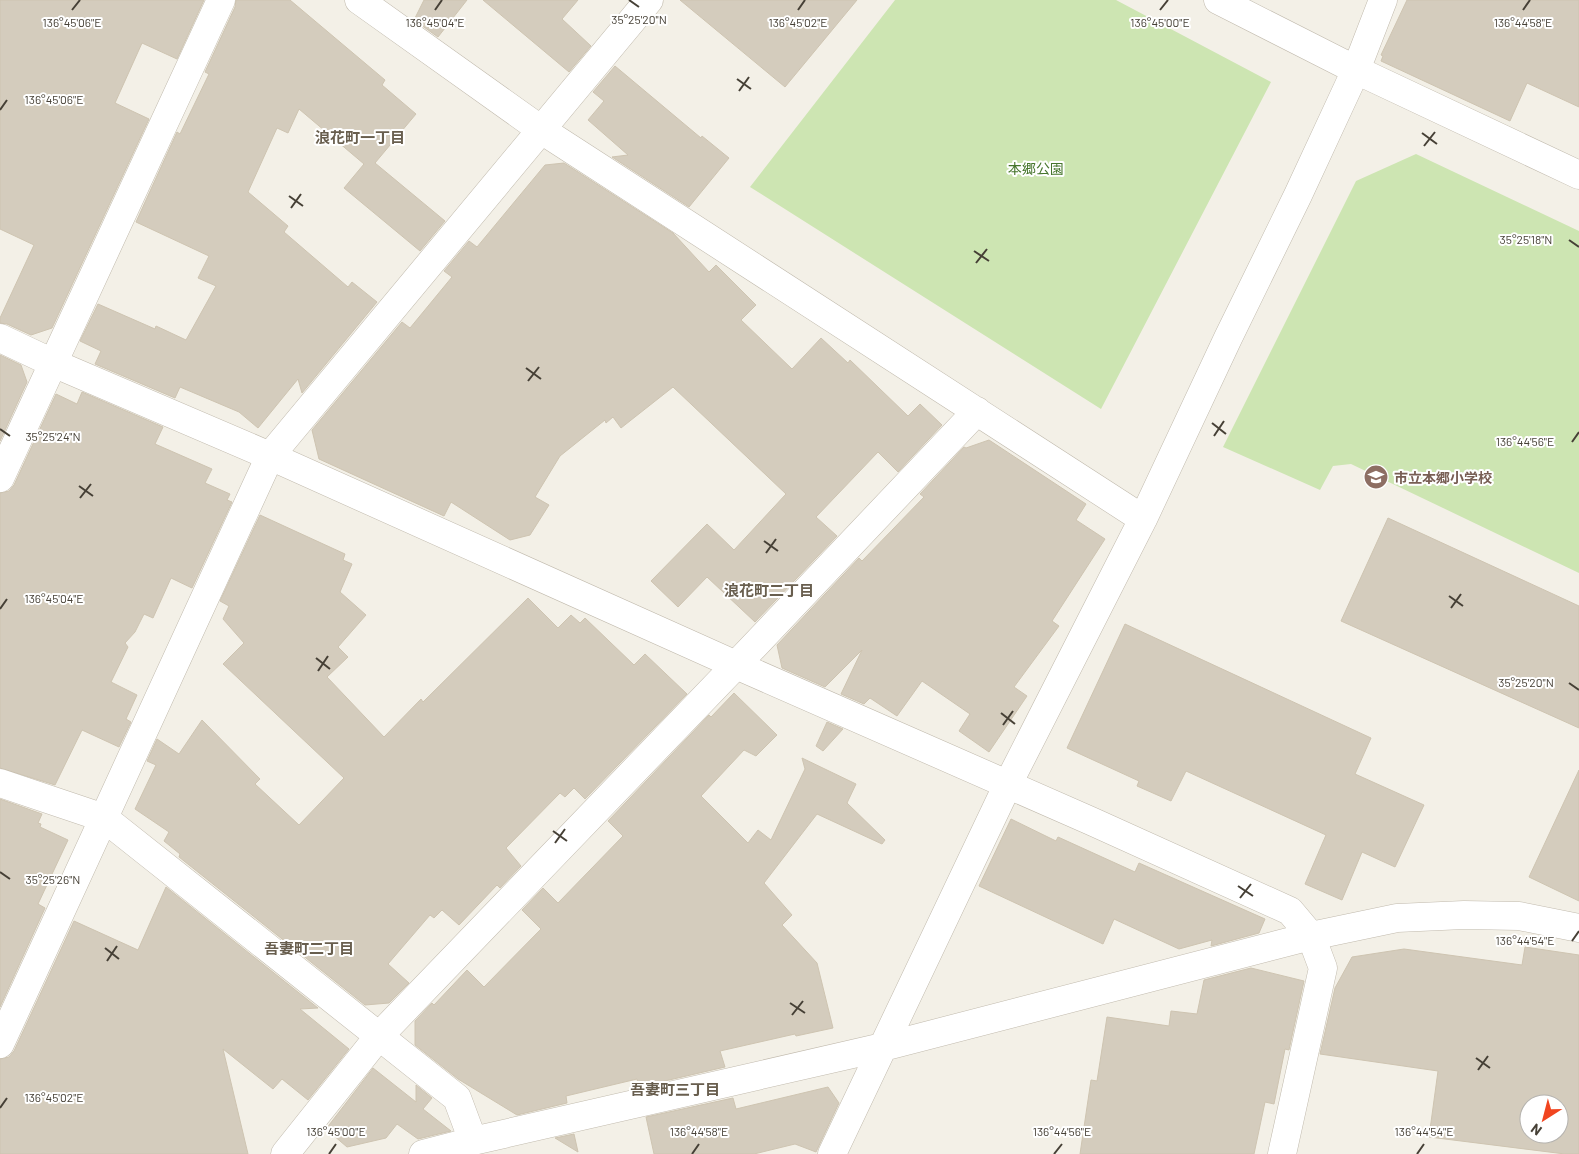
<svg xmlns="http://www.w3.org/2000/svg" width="1579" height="1154" font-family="Barlow,'Noto Sans JP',sans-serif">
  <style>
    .green { fill: #cde5b2 }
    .building { fill: #d4ccbd; stroke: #cec4b1; fill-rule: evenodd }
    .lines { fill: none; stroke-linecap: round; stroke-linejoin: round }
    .minor-casing { stroke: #c1baad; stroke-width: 29 }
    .minor { stroke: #fff; stroke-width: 28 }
    .ticks { fill: none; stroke: #464036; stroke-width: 2 }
    .labels { text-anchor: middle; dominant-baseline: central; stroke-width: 4; stroke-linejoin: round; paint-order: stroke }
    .park-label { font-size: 14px; fill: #46752c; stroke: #fff }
    .education-label { font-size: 14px; font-weight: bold; fill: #785e54; stroke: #fff; text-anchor: start }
    .neighbourhood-label { font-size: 15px; font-weight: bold; fill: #685e4e; stroke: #fff }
    .ticks-label { font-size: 12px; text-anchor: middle; fill: #464036; stroke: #fff; stroke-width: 4; stroke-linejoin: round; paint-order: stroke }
  </style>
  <rect width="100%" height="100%" fill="#f3f0e7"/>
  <path class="green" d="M 895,0 L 1116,0 L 1271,82 L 1101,409 L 750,187 Z
    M 1416,154 L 1579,231 L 1579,573 L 1351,464 L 1333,466 L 1320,490 L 1223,447 L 1356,181 Z"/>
  <path class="building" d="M 0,0 L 204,0 L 177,59 L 142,43 L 115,103 L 149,119 L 52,328 L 31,335 L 7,324 L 0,323 L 0,318 L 34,245 L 0,229 Z
    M 236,0 L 290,0 L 385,80 L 382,85 L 416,114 L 375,163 L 445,221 L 420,251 L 344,188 L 364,164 L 299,109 L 288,133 L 277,128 L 248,192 L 288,226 L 284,232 L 348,287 L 352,282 L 377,302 L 302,393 L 298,379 L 258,428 L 239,412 L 180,387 L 175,398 L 95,364 L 101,351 L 80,341 L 98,304 L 155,329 L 156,326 L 186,340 L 216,286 L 198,278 L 209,256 L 136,222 L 177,132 L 180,134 L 209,74 L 205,72 L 235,7 Z
    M 424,0 L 467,0 L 438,37 L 414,20 Z
    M 483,0 L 578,0 L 562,19 L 591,46 L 569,72 Z
    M 680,0 L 857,0 L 785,87 Z
    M 1407,0 L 1579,0 L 1579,107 L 1527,83 L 1510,121 L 1381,61 L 1383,56 L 1381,55 Z
    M 615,66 L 701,138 L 702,136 L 729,158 L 689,207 L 612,157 L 628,155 L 588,120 L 604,101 L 593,92 Z
    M 564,163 L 673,233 L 709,272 L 716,265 L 756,305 L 741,320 L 792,369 L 821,338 L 848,363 L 850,360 L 908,416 L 920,404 L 942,425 L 898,472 L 878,452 L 816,517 L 837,536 L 755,622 L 707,577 L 678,607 L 651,581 L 707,524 L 734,550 L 786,494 L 673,387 L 621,428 L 613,417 L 606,423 L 605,420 L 560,456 L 535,497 L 549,505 L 530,535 L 510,540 L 451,502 L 444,516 L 319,459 L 312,430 L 402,322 L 410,328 L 452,277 L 444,271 L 469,241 L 477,247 L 545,165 Z
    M 0,355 L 21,365 L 27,382 L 0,441 Z
    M 82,392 L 163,427 L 155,444 L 212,469 L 205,483 L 230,494 L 227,500 L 232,502 L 192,588 L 171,578 L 153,618 L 144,614 L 135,632 L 125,643 L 128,647 L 111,682 L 137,695 L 126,719 L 131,722 L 119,747 L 82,730 L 55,785 L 0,768 L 0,493 L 9,491 L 14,485 L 56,394 L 77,404 Z
    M 989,440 L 1086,504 L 1076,520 L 1105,539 L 1052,621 L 1059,626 L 1014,687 L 1027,696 L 989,752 L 959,731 L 970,714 L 922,681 L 897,716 L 870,698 L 864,704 L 841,694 L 862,650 L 825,687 L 782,668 L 777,645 L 859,558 L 862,561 L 924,497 L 920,494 L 964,447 L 966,448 Z
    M 260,515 L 345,554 L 343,560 L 352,564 L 340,592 L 366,615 L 338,647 L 348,657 L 327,677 L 384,737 L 421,699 L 423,702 L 528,598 L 558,628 L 571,615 L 580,623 L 585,618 L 634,665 L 645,654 L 687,694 L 585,799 L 574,788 L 565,797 L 560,793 L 506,848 L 521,866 L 500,888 L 497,885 L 459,925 L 442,910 L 434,918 L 430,915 L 388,964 L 409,983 L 389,1003 L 365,1005 L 179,857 L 180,854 L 164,841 L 169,832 L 135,809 L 156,765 L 147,761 L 157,739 L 179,754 L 202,720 L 260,779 L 255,784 L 299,825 L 344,778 L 223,664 L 244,643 L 223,619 L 229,606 L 220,601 Z
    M 1388,518 L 1579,606 L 1579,728 L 1341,621 Z
    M 1125,624 L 1371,738 L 1355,774 L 1424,805 L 1395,867 L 1362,852 L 1342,900 L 1305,884 L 1326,835 L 1186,771 L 1171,801 L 1137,786 L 1139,781 L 1067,748 Z
    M 734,693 L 777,735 L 756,756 L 744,750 L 701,796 L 748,843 L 758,830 L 771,840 L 805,769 L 802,758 L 856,784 L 847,803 L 885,840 L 882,844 L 817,814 L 764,883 L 792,915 L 782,925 L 817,963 L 833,1028 L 796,1036 L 795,1034 L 720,1051 L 725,1067 L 639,1087 L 637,1079 L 566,1096 L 567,1103 L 517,1115 L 458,1079 L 415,1045 L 415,1021 L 432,1003 L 434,1005 L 467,970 L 484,987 L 541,929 L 522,910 L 543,888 L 558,903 L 623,836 L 608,821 L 709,715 L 711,717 Z
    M 827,722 L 843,729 L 823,751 L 816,746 Z
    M 1579,770 L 1579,901 L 1529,877 Z
    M 0,799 L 42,814 L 38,823 L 41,824 L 40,827 L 68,840 L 38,904 L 45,908 L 0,1007 Z
    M 1011,819 L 1056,841 L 1058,837 L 1135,872 L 1139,863 L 1265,919 L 1259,933 L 1211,946 L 1212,940 L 1179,949 L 1114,919 L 1103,944 L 979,886 Z
    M 166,887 L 318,1008 L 300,1009 L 349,1049 L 308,1100 L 282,1079 L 273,1089 L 223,1049 L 248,1154 L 0,1154 L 0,1059 L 9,1057 L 14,1051 L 74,921 L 138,950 Z
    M 1525,947 L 1579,955 L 1579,1154 L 1565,1154 L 1429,1137 L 1438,1071 L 1320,1054 L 1335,988 L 1352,957 L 1404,949 L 1522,965 ZM 1529,1104 L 1559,1104 L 1559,1134 L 1529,1134 Z
    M 1251,968 L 1304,981 L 1289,1050 L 1285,1049 L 1274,1104 L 1265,1102 L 1254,1154 L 1080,1154 L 1091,1080 L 1097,1081 L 1107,1017 L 1169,1026 L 1171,1011 L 1197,1014 L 1204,980 Z
    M 373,1068 L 416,1102 L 416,1085 L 432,1098 L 423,1109 L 451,1131 L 418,1139 L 397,1124 L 386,1138 L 347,1147 L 326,1129 Z
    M 828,1087 L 839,1103 L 816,1152 L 795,1144 L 754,1154 L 654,1154 L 646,1117 L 733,1098 L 736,1109 Z
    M 574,1134 L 578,1152 L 555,1138 Z"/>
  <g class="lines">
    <defs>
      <path id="minor" d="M 359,0 L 540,129 L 1143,519
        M 1218,0 L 1356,70 L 1579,175
        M 0,338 L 53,363 L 270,456 L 736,665 L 1091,821 L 1290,911 L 1311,936 L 1323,968 L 1282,1154
        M 0,478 L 221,0
        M 0,783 L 104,818 L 457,1098 L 473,1141
        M 0,1044 L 270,456 L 649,0
        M 285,1154 L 379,1036 L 736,665 L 977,411
        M 423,1154 L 473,1141 L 883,1047 L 1311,936 L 1397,918 L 1464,915 L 1519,916 L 1579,928
        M 832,1154 L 1008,784 L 1143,519 L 1228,338 L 1298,195 L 1356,70 L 1383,0"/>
    </defs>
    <use href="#minor" class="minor-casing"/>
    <use href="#minor" class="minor"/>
  </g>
  <path class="ticks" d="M 629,0 L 639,7M 72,10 L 80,0M 435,10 L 442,0M 798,10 L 805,0M 1160,10 L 1168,0M 1523,10 L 1530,0M 737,79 L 751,89M 739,91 L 749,77M 0,110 L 7,100M 1422,133 L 1437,144M 1424,146 L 1435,132M 289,196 L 303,206M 291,208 L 301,194M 1569,240 L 1579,247M 974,251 L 989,261M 976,263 L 987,249M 526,368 L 541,379M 528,381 L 539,367M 1212,423 L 1226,434M 0,429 L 10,436M 1214,436 L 1224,421M 1572,442 L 1579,432M 79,486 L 93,496M 80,498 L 91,484M 764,541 L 778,551M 766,553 L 776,539M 1449,596 L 1463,606M 1451,608 L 1461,594M 0,609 L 7,599M 316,658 L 330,669M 318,671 L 328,656M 1569,683 L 1579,690M 1001,713 L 1015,724M 1003,725 L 1013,711M 553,831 L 567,841M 555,843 L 565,829M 0,872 L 10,879M 1238,886 L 1253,896M 1240,898 L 1251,884M 1572,941 L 1579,931M 105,948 L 119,959M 107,961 L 117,946M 790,1003 L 805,1013M 792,1015 L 803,1001M 1476,1058 L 1490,1068M 1478,1070 L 1488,1056M 0,1108 L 7,1098M 329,1154 L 336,1144M 692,1154 L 699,1144M 1054,1154 L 1062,1144M 1417,1154 L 1424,1144"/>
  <defs>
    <symbol id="school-disc" viewBox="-11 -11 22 22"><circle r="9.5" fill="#8d6e63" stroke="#fff"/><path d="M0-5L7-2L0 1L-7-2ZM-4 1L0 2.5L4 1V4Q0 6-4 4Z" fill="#fff"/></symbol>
  </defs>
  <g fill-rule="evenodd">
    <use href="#school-disc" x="1362" y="463" width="28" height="28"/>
  </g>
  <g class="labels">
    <g class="park-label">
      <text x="1036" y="168">本郷公園</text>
    </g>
    <g class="education-label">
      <text x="1394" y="477">市立本郷小学校</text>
    </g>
    <g class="neighbourhood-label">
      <text x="360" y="137">浪花町一丁目</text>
      <text x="769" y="590">浪花町二丁目</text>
      <text x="309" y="948">吾妻町二丁目</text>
      <text x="675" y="1089">吾妻町三丁目</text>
    </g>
  </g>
  <g class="ticks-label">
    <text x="639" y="24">35°25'20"N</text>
    <text x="435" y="27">136°45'04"E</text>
    <text x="1523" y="27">136°44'58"E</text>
    <text x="72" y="27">136°45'06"E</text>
    <text x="798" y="27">136°45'02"E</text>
    <text x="1160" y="27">136°45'00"E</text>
    <text x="54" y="104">136°45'06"E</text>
    <text x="1526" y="244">35°25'18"N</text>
    <text x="53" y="441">35°25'24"N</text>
    <text x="1525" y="446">136°44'56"E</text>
    <text x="54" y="603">136°45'04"E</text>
    <text x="1526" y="687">35°25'20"N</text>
    <text x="53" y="884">35°25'26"N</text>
    <text x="1525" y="945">136°44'54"E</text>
    <text x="54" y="1102">136°45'02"E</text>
    <text x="336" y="1136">136°45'00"E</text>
    <text x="699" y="1136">136°44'58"E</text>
    <text x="1062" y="1136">136°44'56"E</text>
    <text x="1424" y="1136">136°44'54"E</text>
  </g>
  <g transform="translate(1544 1119) rotate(216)"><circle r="24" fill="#ffffff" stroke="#b5b3af"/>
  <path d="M0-4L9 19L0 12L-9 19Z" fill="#f14520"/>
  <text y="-8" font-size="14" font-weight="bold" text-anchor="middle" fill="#464036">N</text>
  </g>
</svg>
